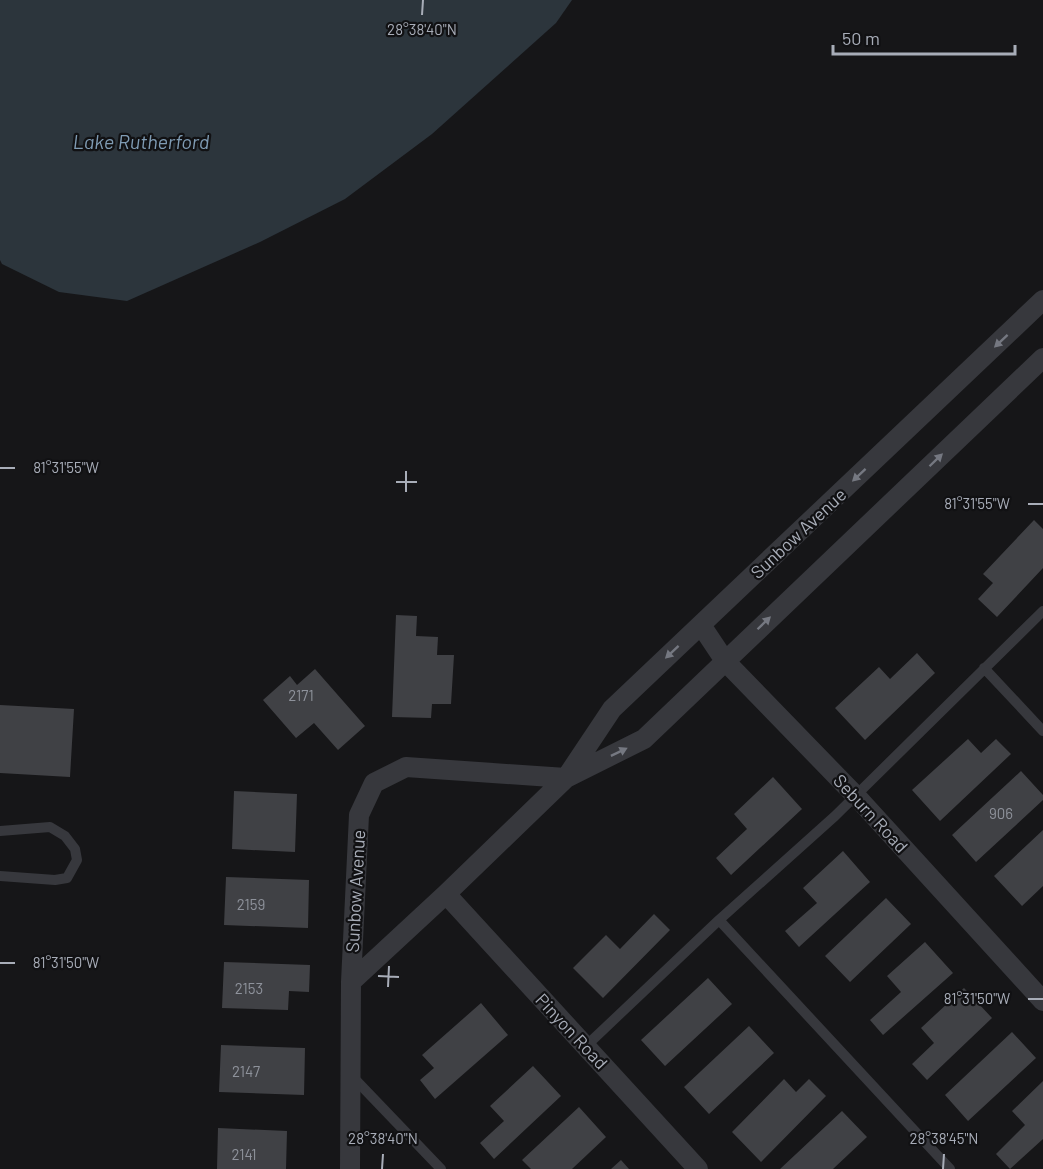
<svg xmlns="http://www.w3.org/2000/svg" width="1043" height="1169" font-family="Barlow,sans-serif">
  <style>
    .water { fill: #2c353c }
    .building { fill: #404145 }
    .lines { fill: none; stroke-linecap: round; stroke-linejoin: round }
    .lane { stroke: #37383d; stroke-width: 10 }
    .street { stroke: #37383d; stroke-width: 20 }
    .oneway { fill: #757881 }
    .ticks { fill: none; stroke: #a8adb8; stroke-width: 2 }
    .labels { text-anchor: middle; dominant-baseline: central; stroke-width: 4.5; stroke-linejoin: round; paint-order: stroke }
    .number-label { font-size: 15px; fill: #8e929b }
    .street-label { font-size: 18px; fill: #a8adb8; stroke: #111113 }
    .water-label { font-size: 20px; font-style: italic; fill: #7f9bb3; stroke: #111113 }
    .ticks-label { font-size: 15px; text-anchor: middle; fill: #a8adb8; stroke: #111113; stroke-width: 4.5; stroke-linejoin: round; paint-order: stroke }
  </style>
  <rect width="100%" height="100%" fill="#161618"/>
  <path class="water" d="M 0,0 L 572,0 L 556,23 L 432,134 L 345,199 L 260,242 L 127,301 L 59,292 L 2,264 L 0,260 Z"/>
  <path class="building" d="M 1034,520 L 1043,529 L 1043,568 L 997,617 L 978,599 L 993,583 L 983,574 Z
    M 396,615 L 417,616 L 416,636 L 438,637 L 437,655 L 454,655 L 451,704 L 432,704 L 431,718 L 392,717 Z
    M 917,653 L 935,673 L 865,740 L 835,708 L 879,667 L 890,679 Z
    M 315,669 L 365,726 L 338,750 L 314,723 L 296,738 L 263,700 L 290,676 L 297,685 Z
    M 0,705 L 74,709 L 70,777 L 0,773 Z
    M 968,739 L 981,753 L 996,739 L 1011,754 L 940,821 L 912,790 Z
    M 1021,771 L 1043,795 L 1043,800 L 976,862 L 952,835 Z
    M 773,777 L 802,809 L 731,875 L 716,858 L 747,829 L 734,814 Z
    M 234,791 L 297,794 L 295,852 L 232,849 Z
    M 1043,830 L 1043,886 L 1022,906 L 994,876 Z
    M 843,851 L 870,882 L 799,947 L 785,931 L 817,903 L 803,888 Z
    M 226,877 L 309,880 L 308,928 L 224,925 Z
    M 886,898 L 911,924 L 850,982 L 825,956 Z
    M 654,914 L 670,930 L 603,998 L 573,968 L 606,935 L 620,949 Z
    M 925,942 L 953,973 L 883,1035 L 870,1020 L 901,992 L 887,976 Z
    M 224,962 L 310,965 L 309,992 L 289,991 L 288,1010 L 222,1008 Z
    M 708,978 L 732,1004 L 665,1066 L 641,1040 Z
    M 964,988 L 992,1018 L 927,1080 L 912,1064 L 934,1043 L 921,1028 Z
    M 481,1003 L 508,1035 L 435,1099 L 420,1080 L 434,1068 L 422,1055 Z
    M 749,1026 L 774,1053 L 709,1114 L 684,1087 Z
    M 1012,1032 L 1036,1058 L 968,1121 L 945,1095 Z
    M 221,1045 L 305,1048 L 304,1095 L 219,1092 Z
    M 533,1066 L 561,1096 L 494,1159 L 480,1143 L 504,1121 L 490,1106 Z
    M 784,1079 L 796,1092 L 809,1079 L 826,1096 L 761,1162 L 732,1132 Z
    M 1043,1081 L 1043,1139 L 1010,1169 L 996,1154 L 1025,1125 L 1012,1111 Z
    M 579,1107 L 606,1137 L 572,1169 L 531,1169 L 522,1160 Z
    M 842,1111 L 867,1137 L 833,1169 L 780,1169 Z
    M 218,1128 L 287,1131 L 286,1169 L 217,1169 Z
    M 621,1160 L 629,1169 L 611,1169 Z"/>
  <g class="lines">
    <path class="lane" d="M 984,668 L 1043,731
      M 0,831 L 50,827 L 65,836 L 75,849 L 77,860 L 67,878 L 55,880 L 0,876
      M 719,920 L 950,1169
      M 586,1046 L 719,920 L 835,816 L 1043,611
      M 350,1074 L 441,1169"/>
    <path class="street" d="M 701,625 L 725,661 L 856,796 L 1043,1001
      M 446,894 L 698,1169
      M 351,982 L 446,894 L 566,778 L 612,709 L 1043,300
      M 350,1169 L 351,982 L 359,815 L 374,783 L 406,767 L 566,778 L 644,739 L 1043,358"/>
  </g>
  <defs><path id="oneway-solid" d="M-6-.8H1V-3.2L6.5 0L1 3.2V.8H-6Z" transform="scale(1.5)"/></defs>
  <g class="oneway">
    <use href="#oneway-solid" transform="translate(1001 341) rotate(137)"/>
    <use href="#oneway-solid" transform="translate(936 460) rotate(-44)"/>
    <use href="#oneway-solid" transform="translate(859 475) rotate(137)"/>
    <use href="#oneway-solid" transform="translate(764 623) rotate(-44)"/>
    <use href="#oneway-solid" transform="translate(672 652) rotate(137)"/>
    <use href="#oneway-solid" transform="translate(619 752) rotate(-26)"/>
  </g>
  <path class="ticks" d="M 422,15 L 423,0M 0,468 L 15,468M 396,482 L 417,482M 406,492 L 406,471M 1028,504 L 1043,504M 0,963 L 15,963M 378,976 L 399,977M 388,987 L 389,966M 1028,999 L 1043,999M 382,1169 L 383,1154M 943,1169 L 944,1154"/>
  <g class="labels">
    <g class="number-label">
      <text x="301" y="695">2171</text>
      <text x="1001" y="813">906</text>
      <text x="251" y="904">2159</text>
      <text x="249" y="988">2153</text>
      <text x="246" y="1071">2147</text>
      <text x="244" y="1154">2141</text>
    </g>
    <g class="street-label">
      <text transform="translate(798 533) rotate(-43)">Sunbow Avenue</text>
      <text transform="translate(871 813) rotate(47)">Seburn Road</text>
      <text transform="translate(355 891) rotate(-87)">Sunbow Avenue</text>
      <text transform="translate(572 1031) rotate(47)">Pinyon Road</text>
    </g>
    <g class="water-label">
      <text x="141" y="141">Lake Rutherford</text>
    </g>
  </g>
  <g class="ticks-label">
    <text x="422" y="35">28°38'40"N</text>
    <text x="66" y="473">81°31'55"W</text>
    <text x="977" y="509">81°31'55"W</text>
    <text x="66" y="968">81°31'50"W</text>
    <text x="977" y="1004">81°31'50"W</text>
    <text x="383" y="1144">28°38'40"N</text>
    <text x="944" y="1144">28°38'45"N</text>
  </g>
  <path d="M833 45v9h182v-9" fill="none" stroke="#a8adb8" stroke-width="3"/>
  <text x="842" y="45" font-size="18" fill="#a8adb8" stroke="#111113" stroke-width="4.5" paint-order="stroke">50 m</text>
</svg>
